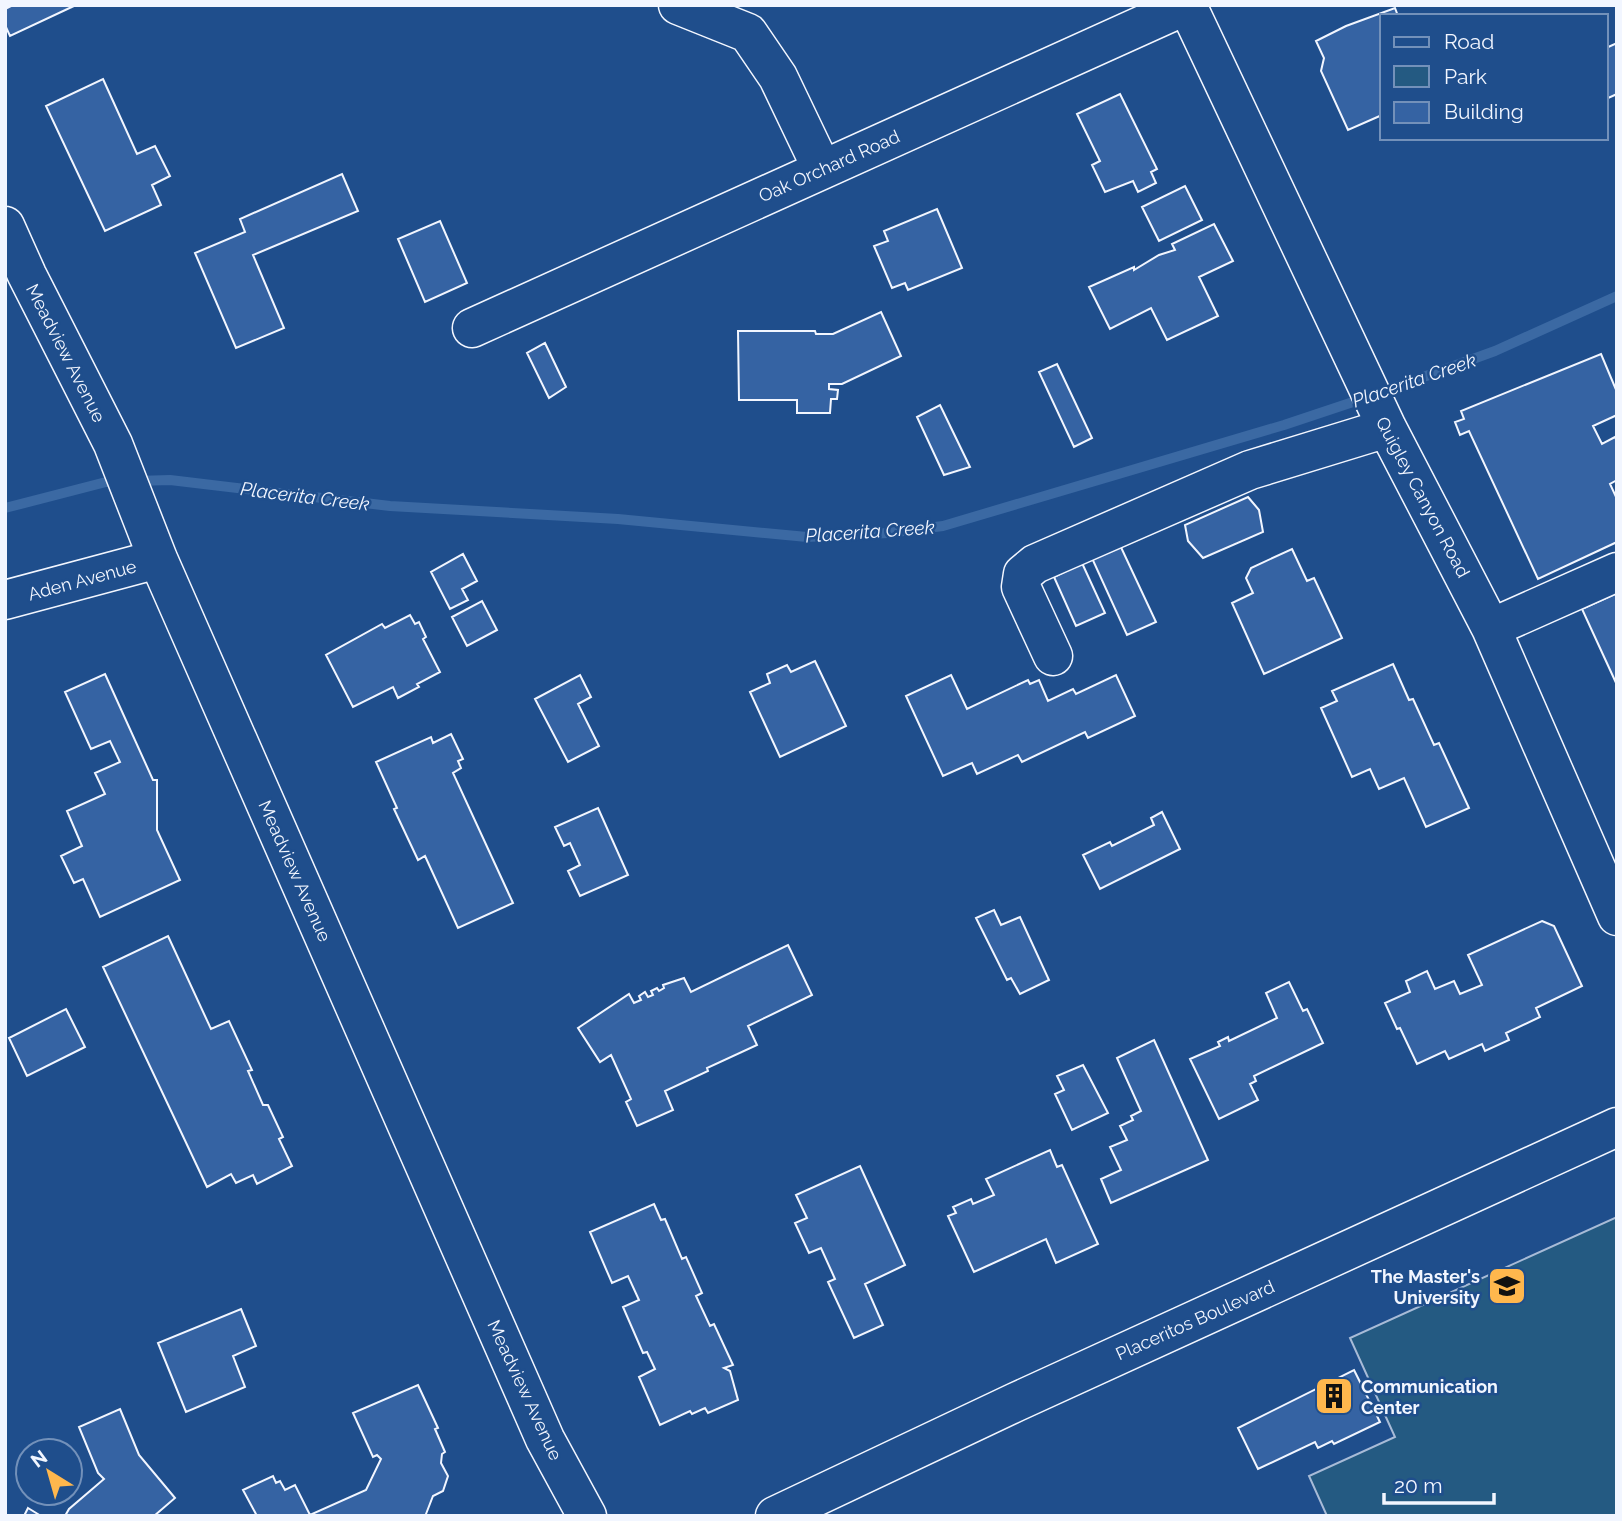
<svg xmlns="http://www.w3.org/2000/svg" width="1622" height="1521" font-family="Raleway,sans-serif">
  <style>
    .green { fill: #245a82; stroke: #a8bbd7; stroke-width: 2 }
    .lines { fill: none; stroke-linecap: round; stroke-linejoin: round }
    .stream { stroke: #3b69a3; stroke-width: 10 }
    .building { fill: #3563a3; stroke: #f2f6ff; stroke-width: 2 }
    .minor-casing { stroke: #f2f6ff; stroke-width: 41 }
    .minor { stroke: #1f4e8c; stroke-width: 38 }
    .labels { text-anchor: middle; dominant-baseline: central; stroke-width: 5; stroke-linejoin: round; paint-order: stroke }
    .street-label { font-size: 18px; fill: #f2f6ff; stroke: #1f4e8c }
    .poi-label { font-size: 18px; font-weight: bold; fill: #f2f6ff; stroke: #1f4e8c; text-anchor: end }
    .water-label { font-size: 19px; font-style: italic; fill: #f2f6ff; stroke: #1f4e8c }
  </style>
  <rect width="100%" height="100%" fill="#1f4e8c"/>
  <path class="green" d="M 1617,1217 L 1617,1516 L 1327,1516 L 1309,1476 L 1395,1437 L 1350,1338 Z"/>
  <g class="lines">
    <path class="stream" d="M 136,481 L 170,480 L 390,506 L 618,519 L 807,537 L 888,533 L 943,526 L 1284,425 L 1371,396 L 1495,351 L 1617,296
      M 5,508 L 106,482 L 120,482"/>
  </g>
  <path class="building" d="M 13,5 L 76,5 L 10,36 L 5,25 L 5,9 Z
    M 1395,8 L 1398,16 L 1382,16 L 1382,115 L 1348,130 L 1321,71 L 1324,58 L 1316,41 L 1346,26 Z
    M 1617,43 L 1617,94 L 1606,99 L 1606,48 Z
    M 103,79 L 137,154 L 155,146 L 170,176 L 152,185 L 161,205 L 105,231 L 46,106 Z
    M 1120,94 L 1157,169 L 1151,172 L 1156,183 L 1138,192 L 1133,181 L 1105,192 L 1092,165 L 1100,161 L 1077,114 Z
    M 342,174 L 358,211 L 253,255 L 284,328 L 236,348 L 195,253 L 245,232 L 240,219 Z
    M 1185,186 L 1202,220 L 1159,241 L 1142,207 Z
    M 937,209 L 962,268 L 908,290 L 905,283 L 892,288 L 874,246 L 888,241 L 884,231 Z
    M 440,221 L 467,283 L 425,302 L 398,239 Z
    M 1214,224 L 1233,261 L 1199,277 L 1218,316 L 1167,340 L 1151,308 L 1110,329 L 1089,287 L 1134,267 L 1134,270 L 1159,255 L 1175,250 L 1172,244 Z
    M 881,312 L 901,356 L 842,384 L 829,384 L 829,389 L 838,390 L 837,399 L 831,399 L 830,413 L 797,413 L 797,400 L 739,400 L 738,331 L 815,331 L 816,334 L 833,334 Z
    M 545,343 L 566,387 L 549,398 L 527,353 Z
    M 1601,354 L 1617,392 L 1617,415 L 1593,426 L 1602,444 L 1615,437 L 1617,442 L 1617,480 L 1610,484 L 1617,499 L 1617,542 L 1538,579 L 1469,431 L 1460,435 L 1455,422 L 1464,419 L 1461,411 Z
    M 1057,364 L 1092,438 L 1074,447 L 1039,372 Z
    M 940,405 L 970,467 L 944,475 L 917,417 Z
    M 1248,497 L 1259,510 L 1263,532 L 1203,558 L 1188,541 L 1185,525 Z
    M 1119,543 L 1156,622 L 1127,635 L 1091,556 Z
    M 1292,549 L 1307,581 L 1314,578 L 1342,638 L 1264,674 L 1232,603 L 1253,593 L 1246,578 L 1251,568 Z
    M 463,554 L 477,581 L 462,589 L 468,600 L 450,609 L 431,572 Z
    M 1082,563 L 1105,613 L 1076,626 L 1054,577 Z
    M 1617,593 L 1617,685 L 1582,609 Z
    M 482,601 L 497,630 L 467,646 L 452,617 Z
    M 410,615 L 415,624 L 419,622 L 426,637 L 423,639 L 440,672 L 417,684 L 419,687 L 398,698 L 393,687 L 353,707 L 326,655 L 382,624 L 385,628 Z
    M 815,661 L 846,726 L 780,757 L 750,692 L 770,683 L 767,674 L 787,665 L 791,672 Z
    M 1393,664 L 1409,700 L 1413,699 L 1434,745 L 1439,743 L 1469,808 L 1426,827 L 1404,778 L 1379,789 L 1370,769 L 1352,777 L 1321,708 L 1337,701 L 1332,691 Z
    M 105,674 L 153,780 L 157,780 L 157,830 L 180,880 L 100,917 L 83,879 L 74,883 L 61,856 L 82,846 L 67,811 L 105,794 L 95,773 L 120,762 L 110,741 L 91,749 L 65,692 Z
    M 580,675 L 591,697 L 578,704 L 599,746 L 568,762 L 535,699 Z
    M 951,675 L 967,709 L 1028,680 L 1030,684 L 1039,680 L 1048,701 L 1073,689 L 1076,694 L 1116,675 L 1135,716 L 1088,738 L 1085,732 L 1022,762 L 1018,755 L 977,774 L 972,763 L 943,776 L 906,696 Z
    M 451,734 L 463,759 L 458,761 L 461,768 L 453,773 L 513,903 L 458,928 L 425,856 L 418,860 L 394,809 L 397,808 L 376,762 L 431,737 L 433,743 Z
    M 598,808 L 628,875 L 580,896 L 568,871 L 580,865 L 570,843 L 564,846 L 555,827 Z
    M 1162,812 L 1180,849 L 1100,889 L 1083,855 L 1110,842 L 1112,846 L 1154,825 L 1151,818 Z
    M 994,910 L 1001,925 L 1020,917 L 1049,980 L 1020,994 L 1011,978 L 1007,980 L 976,918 Z
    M 1542,921 L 1554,926 L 1582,986 L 1536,1008 L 1540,1017 L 1506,1033 L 1509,1040 L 1485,1051 L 1482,1044 L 1449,1059 L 1445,1051 L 1417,1064 L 1400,1028 L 1397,1029 L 1385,1003 L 1410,992 L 1406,981 L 1427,971 L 1435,989 L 1454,981 L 1460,994 L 1482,985 L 1468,955 Z
    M 168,936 L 211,1029 L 229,1021 L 252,1070 L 248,1071 L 263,1105 L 268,1105 L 283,1137 L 279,1139 L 292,1166 L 257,1184 L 253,1175 L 236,1183 L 231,1174 L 207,1187 L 103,967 Z
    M 788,945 L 812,995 L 748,1026 L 757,1045 L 707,1068 L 708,1071 L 665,1091 L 673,1110 L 637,1126 L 626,1102 L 631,1099 L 611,1055 L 600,1062 L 578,1028 L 629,994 L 634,1003 L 641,1000 L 639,996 L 645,992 L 648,997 L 653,995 L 651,991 L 657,988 L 659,991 L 664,988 L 663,985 L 684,978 L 691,992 Z
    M 1289,982 L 1303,1011 L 1307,1009 L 1323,1043 L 1254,1076 L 1256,1081 L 1250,1084 L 1258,1100 L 1219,1119 L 1190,1059 L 1220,1046 L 1218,1042 L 1228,1037 L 1229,1041 L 1277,1018 L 1266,993 Z
    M 66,1009 L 85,1047 L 27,1076 L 9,1038 Z
    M 1154,1040 L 1208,1160 L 1111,1203 L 1101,1179 L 1121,1170 L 1110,1147 L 1127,1140 L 1120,1126 L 1133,1120 L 1131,1116 L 1141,1111 L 1117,1058 Z
    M 1083,1065 L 1108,1113 L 1072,1130 L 1055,1094 L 1064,1090 L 1057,1076 Z
    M 1050,1150 L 1057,1167 L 1062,1165 L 1098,1244 L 1056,1263 L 1046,1239 L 974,1272 L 948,1216 L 956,1213 L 953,1207 L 971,1199 L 973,1204 L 994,1195 L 986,1179 Z
    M 860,1166 L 905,1265 L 865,1284 L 883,1325 L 854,1338 L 828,1282 L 835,1279 L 821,1248 L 809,1253 L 795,1223 L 807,1218 L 796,1195 Z
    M 654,1204 L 661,1220 L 665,1219 L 682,1259 L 686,1257 L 702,1293 L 696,1296 L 710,1326 L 714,1324 L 733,1365 L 724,1368 L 730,1371 L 738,1400 L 708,1413 L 705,1408 L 692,1414 L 690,1411 L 660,1425 L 639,1377 L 655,1369 L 647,1352 L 643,1353 L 623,1307 L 639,1300 L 628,1276 L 612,1283 L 590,1232 Z
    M 241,1309 L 256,1346 L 233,1356 L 245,1387 L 186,1412 L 158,1343 Z
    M 1354,1370 L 1380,1422 L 1334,1444 L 1332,1441 L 1318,1448 L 1315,1442 L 1258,1469 L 1238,1428 Z
    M 418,1385 L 438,1428 L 435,1429 L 445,1452 L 442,1454 L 441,1463 L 448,1476 L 443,1491 L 433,1496 L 426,1514 L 429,1516 L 257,1516 L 243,1490 L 273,1476 L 276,1483 L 280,1481 L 285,1490 L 295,1485 L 310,1515 L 366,1490 L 381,1459 L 377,1455 L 373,1457 L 353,1413 Z
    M 120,1409 L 139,1455 L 175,1498 L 154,1516 L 65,1516 L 69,1509 L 104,1479 L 98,1473 L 79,1427 Z
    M 28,1508 L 41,1516 L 24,1516 Z"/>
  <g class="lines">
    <defs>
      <path id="minor" d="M 678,5 L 748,33 L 778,77 L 822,169
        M 1187,5 L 1387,428 L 1491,628 L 1617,916
        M 5,226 L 27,275 L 113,444 L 158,559 L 545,1439 L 587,1516
        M 472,328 L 1187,5
        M 5,600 L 158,559
        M 1491,628 L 1617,572
        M 1053,656 L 1021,587 L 1023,574 L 1035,564 L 1250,470 L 1387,428
        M 775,1516 L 1016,1402 L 1617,1127"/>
    </defs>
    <use href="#minor" class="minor-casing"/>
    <use href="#minor" class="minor"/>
  </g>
  <defs>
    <symbol id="university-square" viewBox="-11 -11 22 22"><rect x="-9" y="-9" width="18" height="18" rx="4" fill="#ffb74d" stroke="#1f4e8c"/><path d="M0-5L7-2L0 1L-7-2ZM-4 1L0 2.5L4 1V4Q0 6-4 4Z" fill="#111"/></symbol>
    <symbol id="building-square" viewBox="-11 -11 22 22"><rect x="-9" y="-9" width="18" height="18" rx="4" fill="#ffb74d" stroke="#1f4e8c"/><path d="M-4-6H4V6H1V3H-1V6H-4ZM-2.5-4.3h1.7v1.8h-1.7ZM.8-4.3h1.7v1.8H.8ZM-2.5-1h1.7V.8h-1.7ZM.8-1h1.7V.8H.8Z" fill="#111"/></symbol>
  </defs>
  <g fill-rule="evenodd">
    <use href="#university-square" x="1485" y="1264" width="44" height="44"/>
    <use href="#building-square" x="1312" y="1374" width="44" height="44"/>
  </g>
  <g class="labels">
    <g class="street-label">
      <text transform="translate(829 166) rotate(-24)">Oak Orchard Road</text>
      <text transform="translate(66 353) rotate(63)">Meadview Avenue</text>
      <text transform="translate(1423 497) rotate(62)">Quigley Canyon Road</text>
      <text transform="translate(82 580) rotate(-15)">Aden Avenue</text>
      <text transform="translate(295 871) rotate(66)">Meadview Avenue</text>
      <text transform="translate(1195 1320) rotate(-24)">Placeritos Boulevard</text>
      <text transform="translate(525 1390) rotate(65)">Meadview Avenue</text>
    </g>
    <g class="poi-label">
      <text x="1480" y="1276">The Master's<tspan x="1480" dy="21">University</tspan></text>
      <text x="1361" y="1386" text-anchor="start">Communication<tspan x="1361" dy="21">Center</tspan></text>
    </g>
    <g class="water-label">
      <text transform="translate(1414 380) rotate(-19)">Placerita Creek</text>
      <text transform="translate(305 496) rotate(7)">Placerita Creek</text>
      <text transform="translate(870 531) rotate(-4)">Placerita Creek</text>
    </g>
  </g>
  <rect width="1622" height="1521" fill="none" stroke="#f2f6ff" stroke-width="14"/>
  <rect x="1380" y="14" width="228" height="126" fill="#1f4e8c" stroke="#7391ba" stroke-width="2"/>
  <rect x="1394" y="37" width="35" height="10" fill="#1f4e8c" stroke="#7391ba" stroke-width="2"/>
  <text x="1444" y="49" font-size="21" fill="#f2f6ff">Road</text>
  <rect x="1394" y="66" width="35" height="21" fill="#245a82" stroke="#7391ba" stroke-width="2"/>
  <text x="1444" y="84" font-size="21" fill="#f2f6ff">Park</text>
  <rect x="1394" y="102" width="35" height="21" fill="#3563a3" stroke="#7391ba" stroke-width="2"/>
  <text x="1444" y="119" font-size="21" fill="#f2f6ff">Building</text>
  <g transform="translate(49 1472) rotate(323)"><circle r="33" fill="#1f4e8c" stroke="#7391ba" stroke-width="2"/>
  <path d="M0-5L12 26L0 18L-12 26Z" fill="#ffb74d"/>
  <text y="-10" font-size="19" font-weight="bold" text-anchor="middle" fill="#f2f6ff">N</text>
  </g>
  <path d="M1384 1493v10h110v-10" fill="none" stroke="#f2f6ff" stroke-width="3.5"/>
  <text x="1394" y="1493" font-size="21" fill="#f2f6ff" stroke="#1f4e8c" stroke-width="5" paint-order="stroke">20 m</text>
</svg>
